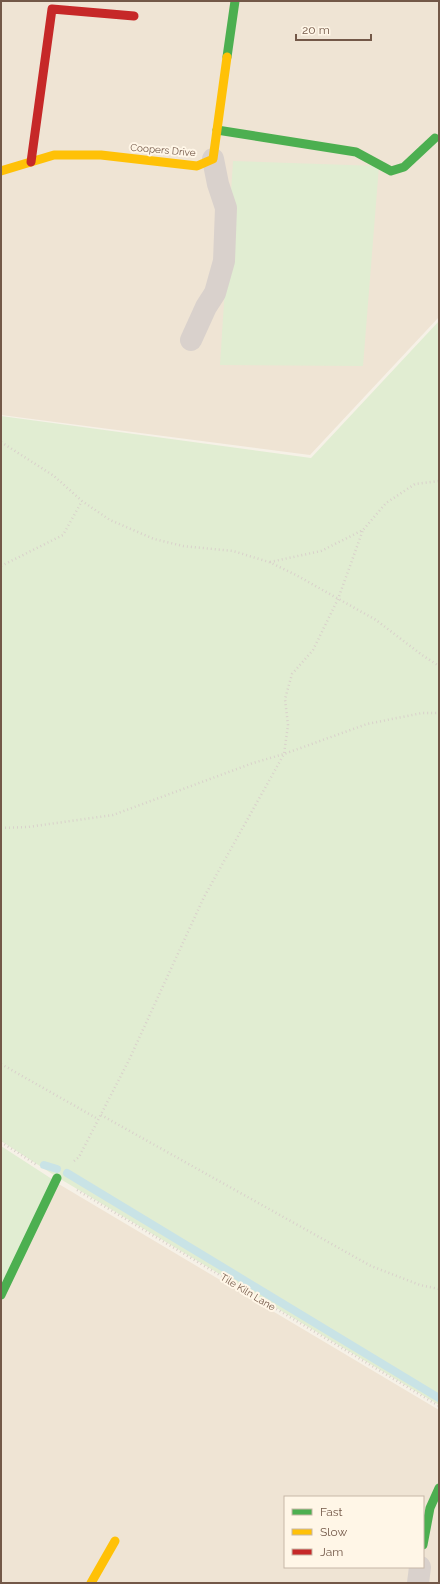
<svg xmlns="http://www.w3.org/2000/svg" width="440" height="1584" font-family="Raleway,sans-serif">
  <style>
    .residential { fill: #efe4d4; fill-rule: evenodd }
    .green { fill: #e1edd2 }
    .lines { fill: none; stroke-linecap: round; stroke-linejoin: round }
    .stream { stroke: #c9e3e6; stroke-width: 8 }
    .path { stroke: #d9d1cb; stroke-width: 2.5; stroke-dasharray: 1 3; stroke-linecap: butt }
    .street { stroke: #d9d1cc; stroke-width: 22 }
    .fast { stroke: #4caf50; stroke-width: 9 }
    .slow { stroke: #ffc107; stroke-width: 9 }
    .jam { stroke: #c62828; stroke-width: 9 }
    .labels { text-anchor: middle; dominant-baseline: central; stroke-width: 4; stroke-linejoin: round; paint-order: stroke }
    .street-label { font-size: 10px; fill: #735848; stroke: #fff6e7 }
  </style>
  <rect width="100%" height="100%" fill="#f6f1e7"/>
  <path class="residential" d="M 1,1 L 439,1 L 439,317 L 310,455 L 1,415 Z
    M 57,1183 L 439,1410 L 439,1583 L 1,1583 L 1,1295 ZM 285,1497 L 423,1497 L 423,1567 L 285,1567 Z"/>
  <path class="green" d="M 233,161 L 379,166 L 363,366 L 220,365 Z
    M 439,321 L 439,1405 L 57,1177 L 1,1141 L 1,416 L 311,458 Z
    M 1,1146 L 55,1181 L 1,1293 Z"/>
  <g class="lines">
    <path class="stream" d="M 44,1165 L 57,1169
      M 67,1173 L 439,1398"/>
    <path class="path" d="M 1,442 L 54,476 L 82,501 L 110,520 L 154,539 L 183,546 L 233,551 L 269,562 L 296,575 L 376,620 L 422,655 L 439,666
      M 270,562 L 321,551 L 363,530 L 386,503 L 415,484 L 439,481
      M 1,566 L 63,535 L 82,501
      M 1,828 L 28,827 L 113,815 L 253,763 L 284,754 L 367,724 L 422,713 L 439,713
      M 1,1064 L 98,1119
      M 101,1115 L 371,1266 L 420,1285 L 439,1289
      M 1,1142 L 37,1165
      M 74,1161 L 79,1157 L 129,1060 L 204,897 L 284,754 L 288,725 L 285,699 L 292,674 L 313,650 L 338,599 L 363,530
      M 77,1190 L 439,1406"/>
    <path class="street" d="M 191,340 L 206,307 L 215,293 L 224,261 L 226,208 L 218,184 L 213,159
      M 418,1583 L 420,1567"/>
    <path class="fast" d="M 227,57 L 235,1
      M 217,130 L 356,152 L 391,171 L 404,167 L 435,138
      M 1,1295 L 57,1178
      M 423,1545 L 430,1508 L 439,1488"/>
    <path class="slow" d="M 1,171 L 54,155 L 101,155 L 197,166 L 213,159 L 227,57
      M 91,1583 L 115,1541"/>
    <path class="jam" d="M 31,162 L 52,9 L 134,16"/>
  </g>
  <g class="labels">
    <g class="street-label">
      <text transform="translate(163 150) rotate(5)">Coopers Drive</text>
      <text transform="translate(248 1292) rotate(31)">Tile Kiln Lane</text>
    </g>
  </g>
  <rect width="440" height="1584" fill="none" stroke="#735848" stroke-width="4"/>
  <rect x="284" y="1496" width="140" height="72" fill="#fff6e7" stroke="#c7b7a7"/>
  <rect x="292" y="1509" width="20" height="6" fill="#4caf50" stroke="#c7b7a7"/>
  <text x="320" y="1516" font-size="12" fill="#735848">Fast</text>
  <rect x="292" y="1529" width="20" height="6" fill="#ffc107" stroke="#c7b7a7"/>
  <text x="320" y="1536" font-size="12" fill="#735848">Slow</text>
  <rect x="292" y="1549" width="20" height="6" fill="#c62828" stroke="#c7b7a7"/>
  <text x="320" y="1556" font-size="12" fill="#735848">Jam</text>
  <path d="M296 34v6h75v-6" fill="none" stroke="#735848" stroke-width="2"/>
  <text x="302" y="34" font-size="12" fill="#735848" stroke="#fff6e7" stroke-width="3" paint-order="stroke">20 m</text>
</svg>
